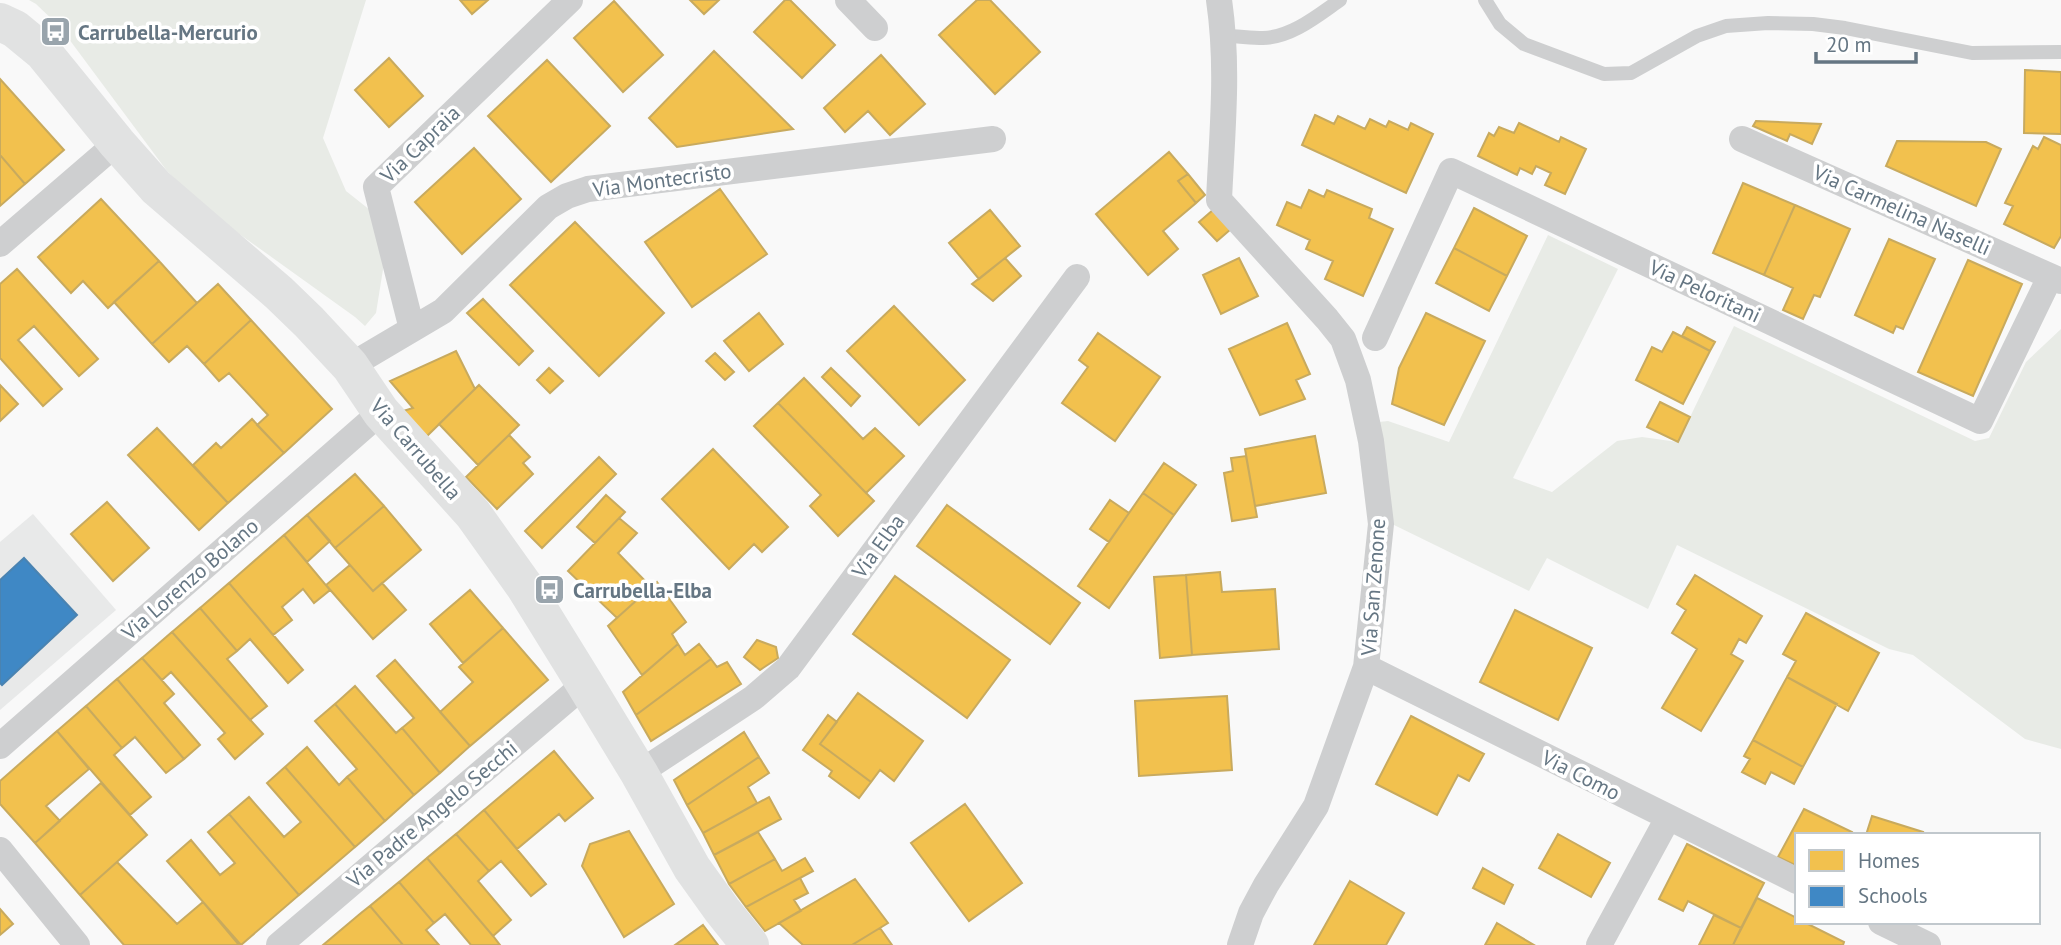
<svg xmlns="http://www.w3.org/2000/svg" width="2061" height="945" font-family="'PT Sans',sans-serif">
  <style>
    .built { fill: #e8e9e9 }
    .green { fill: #e8ebe6 }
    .homes { fill: #f2c14e; stroke: #c8aa5e; stroke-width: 2 }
    .schools { fill: #3f88c5; stroke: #4a83b1; stroke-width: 2 }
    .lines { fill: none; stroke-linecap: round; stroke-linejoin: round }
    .service { stroke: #cecfd0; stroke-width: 14 }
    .minor { stroke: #cecfd0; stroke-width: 26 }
    .primary { stroke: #e1e2e2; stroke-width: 38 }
    .labels { text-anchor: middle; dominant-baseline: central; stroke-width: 7; stroke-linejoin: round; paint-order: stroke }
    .poi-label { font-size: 21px; font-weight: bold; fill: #657683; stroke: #fff; text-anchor: start }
    .street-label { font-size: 21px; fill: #657683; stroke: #fff }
  </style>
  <rect width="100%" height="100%" fill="#f9f9f9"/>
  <path class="built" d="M 33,514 L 116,610 L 0,710 L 0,542 Z"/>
  <path class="green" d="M 29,0 L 366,0 L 323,138 L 346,191 L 370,210 L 385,257 L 376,313 L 365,326 L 355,317 L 206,210 L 167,171 L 60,27 L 36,4 Z
    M 1548,235 L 1618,269 L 1513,478 L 1552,492 L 1617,441 L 1642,437 L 1678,442 L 1734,326 L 1975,441 L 1989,438 L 2026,362 L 2061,329 L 2061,749 L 2025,739 L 1913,655 L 1889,649 L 1677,545 L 1648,609 L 1547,558 L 1529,591 L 1392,524 L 1379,422 L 1388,421 L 1449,442 Z"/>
  <path class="homes" d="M 460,0 L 488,0 L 472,14 Z
    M 690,0 L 719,0 L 704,14 Z
    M 785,0 L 790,0 L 835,45 L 802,78 L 754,32 Z
    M 977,0 L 990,0 L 1040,52 L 995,94 L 939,35 Z
    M 614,1 L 663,55 L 623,92 L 574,38 Z
    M 714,51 L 793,129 L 677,147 L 649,118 Z
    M 881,55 L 925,104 L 890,135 L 868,111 L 845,132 L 824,108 Z
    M 389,58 L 423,96 L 389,127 L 355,90 Z
    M 547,60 L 610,126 L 551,182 L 488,116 Z
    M 2025,70 L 2061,72 L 2061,134 L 2024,133 Z
    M 0,79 L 64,150 L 25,184 L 0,155 Z
    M 1315,115 L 1334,124 L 1338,116 L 1365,129 L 1370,119 L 1386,127 L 1389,121 L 1408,130 L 1411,123 L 1433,134 L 1406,193 L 1302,145 Z
    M 1756,121 L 1821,124 L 1812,144 L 1790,134 L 1787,141 L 1753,126 Z
    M 1519,123 L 1559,142 L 1561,137 L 1586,149 L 1565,194 L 1545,185 L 1551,173 L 1536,166 L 1532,174 L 1520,168 L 1517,175 L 1478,156 L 1489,133 L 1494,136 L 1499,127 L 1514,133 Z
    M 2044,137 L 2061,145 L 2061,236 L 2054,248 L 2004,224 L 2013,206 L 2005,203 L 2033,146 L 2038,149 Z
    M 1897,141 L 1986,142 L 2001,149 L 1976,206 L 1886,166 Z
    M 474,148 L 521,199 L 462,254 L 415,202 Z
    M 1169,152 L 1188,174 L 1178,181 L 1196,203 L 1163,231 L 1178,249 L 1148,275 L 1096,214 Z
    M 0,155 L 25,184 L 0,206 Z
    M 1188,174 L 1205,195 L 1196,203 L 1178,181 Z
    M 1743,183 L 1795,205 L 1764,275 L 1713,253 Z
    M 720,189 L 767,254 L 692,307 L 645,242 Z
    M 1309,190 L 1324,197 L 1327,190 L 1372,209 L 1369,218 L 1393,229 L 1363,296 L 1325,279 L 1333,261 L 1306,249 L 1310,240 L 1277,225 L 1287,202 L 1301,208 Z
    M 101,199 L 159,261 L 108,308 L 83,281 L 71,293 L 38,257 Z
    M 1795,205 L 1850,229 L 1820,297 L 1814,295 L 1803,319 L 1783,310 L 1793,288 L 1764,275 Z
    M 1474,208 L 1527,236 L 1507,276 L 1454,248 Z
    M 990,210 L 1020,246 L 979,279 L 949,243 Z
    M 1213,210 L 1231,229 L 1217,241 L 1199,222 Z
    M 575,222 L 664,313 L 599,376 L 510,285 Z
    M 1889,239 L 1935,259 L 1903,329 L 1896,326 L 1893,333 L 1855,315 Z
    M 1454,248 L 1507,276 L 1489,311 L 1436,283 Z
    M 1005,258 L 1021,276 L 993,301 L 972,284 Z
    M 1239,258 L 1258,296 L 1221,314 L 1203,275 Z
    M 1968,260 L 2022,284 L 1973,396 L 1918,372 Z
    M 159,261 L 197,303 L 152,344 L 114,302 Z
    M 17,269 L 98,359 L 79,376 L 34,326 L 18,340 L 62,389 L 43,406 L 0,358 L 0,284 Z
    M 218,284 L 251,320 L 204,364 L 187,346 L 169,362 L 152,344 Z
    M 483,299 L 533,351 L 519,365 L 467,313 Z
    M 894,306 L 965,380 L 919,425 L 847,351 Z
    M 759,313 L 783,344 L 749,371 L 724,341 Z
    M 1426,313 L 1485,341 L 1444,425 L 1392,404 L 1399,368 Z
    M 251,320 L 332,409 L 284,453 L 257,425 L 268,415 L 229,373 L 219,381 L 204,364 Z
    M 1287,323 L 1310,374 L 1296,380 L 1305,399 L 1260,415 L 1229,349 Z
    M 1687,327 L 1715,342 L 1710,351 L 1682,336 Z
    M 1673,332 L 1710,351 L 1683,404 L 1636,380 L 1652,347 L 1662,352 Z
    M 1098,333 L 1160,377 L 1115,441 L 1062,403 L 1088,367 L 1079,360 Z
    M 456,351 L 475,389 L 425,438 L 400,412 L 413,408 L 390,381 Z
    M 715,353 L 734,372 L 725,380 L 706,361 Z
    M 549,368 L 563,381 L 550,393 L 537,380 Z
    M 831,368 L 860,396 L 851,406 L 822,377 Z
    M 804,378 L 863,439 L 875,428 L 904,456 L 866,493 L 778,403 Z
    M 0,385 L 18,404 L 0,421 Z
    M 479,385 L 519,425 L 478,465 L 439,424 Z
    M 1660,402 L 1690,417 L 1678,442 L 1647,427 Z
    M 778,403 L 874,501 L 838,536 L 810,506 L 821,495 L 754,426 Z
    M 252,419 L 284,453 L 228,503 L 193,465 L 216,443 L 221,448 Z
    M 157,428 L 228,503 L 199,530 L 128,455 Z
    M 509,435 L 530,457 L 523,463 L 533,474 L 497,509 L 466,477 Z
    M 1315,436 L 1326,493 L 1255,506 L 1245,449 Z
    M 713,449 L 788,527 L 762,552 L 754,544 L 729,569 L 662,499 Z
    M 1246,456 L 1257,517 L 1232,521 L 1224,473 L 1233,471 L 1231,458 Z
    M 599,457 L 616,474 L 542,548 L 525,531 Z
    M 1164,463 L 1196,485 L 1174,515 L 1143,493 Z
    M 355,474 L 384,506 L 335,548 L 307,515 Z
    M 1143,493 L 1174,515 L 1109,608 L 1078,586 Z
    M 606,495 L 625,512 L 595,543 L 577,527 Z
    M 1110,500 L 1129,513 L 1109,542 L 1090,529 Z
    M 107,502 L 149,548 L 113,581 L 71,534 Z
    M 947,505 L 1080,603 L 1050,644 L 917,546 Z
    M 384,506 L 421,550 L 373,591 L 335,548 Z
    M 307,515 L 330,541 L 307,562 L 284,535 Z
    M 619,518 L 637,533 L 618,553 L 651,587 L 617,618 L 568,571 Z
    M 284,535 L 330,590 L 314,603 L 303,589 L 282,607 L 292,620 L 273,635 L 229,583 Z
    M 350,565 L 373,591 L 382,583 L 406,610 L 373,639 L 326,585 Z
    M 1220,572 L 1222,592 L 1275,589 L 1279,649 L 1192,655 L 1186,575 Z
    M 1186,575 L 1192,655 L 1160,658 L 1154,577 Z
    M 1695,575 L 1762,616 L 1746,643 L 1739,639 L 1731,654 L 1743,661 L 1701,731 L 1662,708 L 1697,649 L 1672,633 L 1686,610 L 1677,604 Z
    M 895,576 L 1010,660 L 967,718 L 853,634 Z
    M 657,582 L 686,622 L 672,634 L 678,644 L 642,675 L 608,626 Z
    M 229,583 L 303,670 L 288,683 L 250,639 L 237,651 L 200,608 Z
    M 470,590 L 503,628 L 463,663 L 430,624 Z
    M 200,608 L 237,651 L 227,659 L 267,706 L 250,720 L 172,632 Z
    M 1515,610 L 1592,648 L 1558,720 L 1480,682 Z
    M 1806,613 L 1879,653 L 1848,711 L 1787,677 L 1796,661 L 1783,654 Z
    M 503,628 L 548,680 L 470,746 L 440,712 L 473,682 L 459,667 Z
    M 172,632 L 263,734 L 235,759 L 218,739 L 225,733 L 171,672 L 162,680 L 142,658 Z
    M 757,640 L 776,647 L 778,658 L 760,670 L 744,657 Z
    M 678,644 L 685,655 L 699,644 L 711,659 L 636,715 L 623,692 Z
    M 142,658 L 174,694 L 164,703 L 200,745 L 184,759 L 117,679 Z
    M 711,659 L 717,667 L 727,662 L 741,684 L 651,741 L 636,715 Z
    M 395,660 L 470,746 L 440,773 L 402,728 L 414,718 L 377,676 Z
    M 1787,677 L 1837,704 L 1803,767 L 1753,740 Z
    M 117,679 L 184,759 L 166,773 L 135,737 L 122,748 L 86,706 Z
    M 355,686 L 396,733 L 402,728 L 440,773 L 414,795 L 335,704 Z
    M 858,693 L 923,741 L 894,781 L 880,770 L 871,782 L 820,744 Z
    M 1227,696 L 1232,770 L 1139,776 L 1135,701 Z
    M 335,704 L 414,795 L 385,821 L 347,777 L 357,769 L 315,721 Z
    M 86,706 L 122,748 L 114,755 L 151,797 L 130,815 L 57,731 Z
    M 828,715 L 837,722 L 820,744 L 871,782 L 859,798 L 829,776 L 832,771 L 803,750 Z
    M 1411,716 L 1484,754 L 1469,781 L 1458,775 L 1437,815 L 1376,784 Z
    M 57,731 L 89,769 L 46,806 L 60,821 L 35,843 L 0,804 L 0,781 Z
    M 744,732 L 759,757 L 687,805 L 674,780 Z
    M 1753,740 L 1803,767 L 1794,784 L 1771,772 L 1765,784 L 1742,772 L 1750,759 L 1744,756 Z
    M 307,747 L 339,785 L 347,777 L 385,821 L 355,847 L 285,767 Z
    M 554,751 L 593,798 L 565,821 L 559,814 L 517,849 L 484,810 Z
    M 759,757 L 769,773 L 748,787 L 757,803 L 703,833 L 687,805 Z
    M 285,767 L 355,847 L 299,895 L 229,814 L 249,797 L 284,837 L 301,822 L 267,783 Z
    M 101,783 L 147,835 L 80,895 L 35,843 Z
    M 769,797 L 781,819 L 714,855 L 703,833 Z
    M 965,804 L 1022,883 L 969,921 L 911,843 Z
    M 1804,809 L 1852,832 L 1851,835 L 1797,835 L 1797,866 L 1778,857 Z
    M 484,810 L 546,884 L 531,896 L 501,861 L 489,871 L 456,834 Z
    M 229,814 L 299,895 L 241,945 L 167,861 L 191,840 L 220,875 L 235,863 L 208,832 Z
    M 1872,816 L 1923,832 L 1922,835 L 1866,835 Z
    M 629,831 L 674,904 L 624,937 L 582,866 L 590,844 Z
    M 758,832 L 775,859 L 729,884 L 714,855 Z
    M 456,834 L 489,871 L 478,881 L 511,920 L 493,936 L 427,858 Z
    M 1558,834 L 1610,863 L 1591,897 L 1539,868 Z
    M 1687,844 L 1764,883 L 1741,928 L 1688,901 L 1683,911 L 1659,899 Z
    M 427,858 L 493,936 L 500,945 L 471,945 L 445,914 L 434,923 L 399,882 Z
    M 805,858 L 813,871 L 746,907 L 729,884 L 775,859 L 782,871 Z
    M 117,862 L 177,924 L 203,902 L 239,945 L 124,945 L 80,895 Z
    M 1483,868 L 1513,885 L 1504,904 L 1473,888 Z
    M 800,878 L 808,893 L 794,900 L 801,911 L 765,931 L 746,907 Z
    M 855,879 L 888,923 L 852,945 L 803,945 L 779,923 Z
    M 1350,881 L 1404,913 L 1386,945 L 1314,945 Z
    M 399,882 L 434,923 L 426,930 L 439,945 L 403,945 L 370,906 Z
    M 1757,898 L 1797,918 L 1797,922 L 1804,922 L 1844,942 L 1843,945 L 1733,945 Z
    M 370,906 L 403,945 L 323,945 L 361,913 Z
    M 0,909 L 13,924 L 0,935 Z
    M 1714,915 L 1741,928 L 1733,945 L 1699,945 Z
    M 1497,923 L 1534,945 L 1485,945 Z
    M 703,925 L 718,945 L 675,945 Z
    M 880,928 L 892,945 L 852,945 Z"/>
  <path class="schools" d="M 24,558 L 77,615 L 2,685 L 0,683 L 0,580 Z"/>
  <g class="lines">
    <path class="service" d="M 1485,0 L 1500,24 L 1524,44 L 1604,74 L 1631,73 L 1697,36 L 1726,26 L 1768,23 L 1813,24 L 1845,28 L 1972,53 L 2061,52
      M 1224,36 C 1237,36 1250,38 1263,38 C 1292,37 1317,16 1340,0"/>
    <path class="minor" d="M 848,0 L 875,28
      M 1219,0 C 1229,68 1222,132 1219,200 L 1327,319 L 1343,339 L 1358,380 L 1371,441 L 1381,524 L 1366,667 L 1316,806 L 1266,885 L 1251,913 L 1240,945
      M 1742,139 L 2061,281
      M 0,244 L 117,143
      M 412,329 L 376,187 L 570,0
      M 1375,338 L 1451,171 L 1980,421 L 2050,277
      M 350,366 L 443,311 L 548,207 L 567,196 L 588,189 L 993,139
      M 1366,667 L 1797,881
      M 0,746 L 381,412
      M 639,773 L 753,698 L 788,668 L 1077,277
      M 0,850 L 77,945
      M 1881,922 L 1928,945
      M 279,945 L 585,684
      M 1599,945 L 1668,818"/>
    <path class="primary" d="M 0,22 L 15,29 L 43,52 L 117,143 L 156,187 L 279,293 L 309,322 L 350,366 L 381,412 L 473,514 L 525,587 L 585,684 L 639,773 L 692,868 L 722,910 L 750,945"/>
  </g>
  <defs>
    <symbol id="bus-square" viewBox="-11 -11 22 22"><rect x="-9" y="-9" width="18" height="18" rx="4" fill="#99a4ac" stroke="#fff"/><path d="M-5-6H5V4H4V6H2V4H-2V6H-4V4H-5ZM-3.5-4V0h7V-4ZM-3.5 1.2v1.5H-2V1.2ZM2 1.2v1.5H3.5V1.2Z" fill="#fff"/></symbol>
  </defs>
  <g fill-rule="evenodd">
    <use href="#bus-square" x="38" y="14" width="35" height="35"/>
    <use href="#bus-square" x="532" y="572" width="35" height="35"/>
  </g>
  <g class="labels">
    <g class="poi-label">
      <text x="78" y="32">Carrubella-Mercurio</text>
      <text x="573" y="590">Carrubella-Elba</text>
    </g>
    <g class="street-label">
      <text transform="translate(420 144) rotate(-44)">Via Capraia</text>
      <text transform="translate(662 180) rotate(-8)">Via Montecristo</text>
      <text transform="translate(1902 210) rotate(24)">Via Carmelina Naselli</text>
      <text transform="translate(1705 291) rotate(25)">Via Peloritani</text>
      <text transform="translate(416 449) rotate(49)">Via Carrubella</text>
      <text transform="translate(878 546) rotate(-54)">Via Elba</text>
      <text transform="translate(190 579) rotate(-41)">Via Lorenzo Bolano</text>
      <text transform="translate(1373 587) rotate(-86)">Via San Zenone</text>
      <text transform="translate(1581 775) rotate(27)">Via Como</text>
      <text transform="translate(432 814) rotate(-40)">Via Padre Angelo Secchi</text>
    </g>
  </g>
  <rect x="1795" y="833" width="245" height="91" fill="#ffffff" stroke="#c1c8cd" stroke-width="2"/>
  <rect x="1809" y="850" width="35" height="21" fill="#f2c14e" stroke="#c1c8cd" stroke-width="2"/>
  <text x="1858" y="868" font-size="21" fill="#657683">Homes</text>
  <rect x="1809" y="886" width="35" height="21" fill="#3f88c5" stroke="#c1c8cd" stroke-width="2"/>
  <text x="1858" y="903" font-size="21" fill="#657683">Schools</text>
  <path d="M1816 52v10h100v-10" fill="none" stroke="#657683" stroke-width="3.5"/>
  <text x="1826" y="52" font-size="21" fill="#657683" stroke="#ffffff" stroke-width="5" paint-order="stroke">20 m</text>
</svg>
